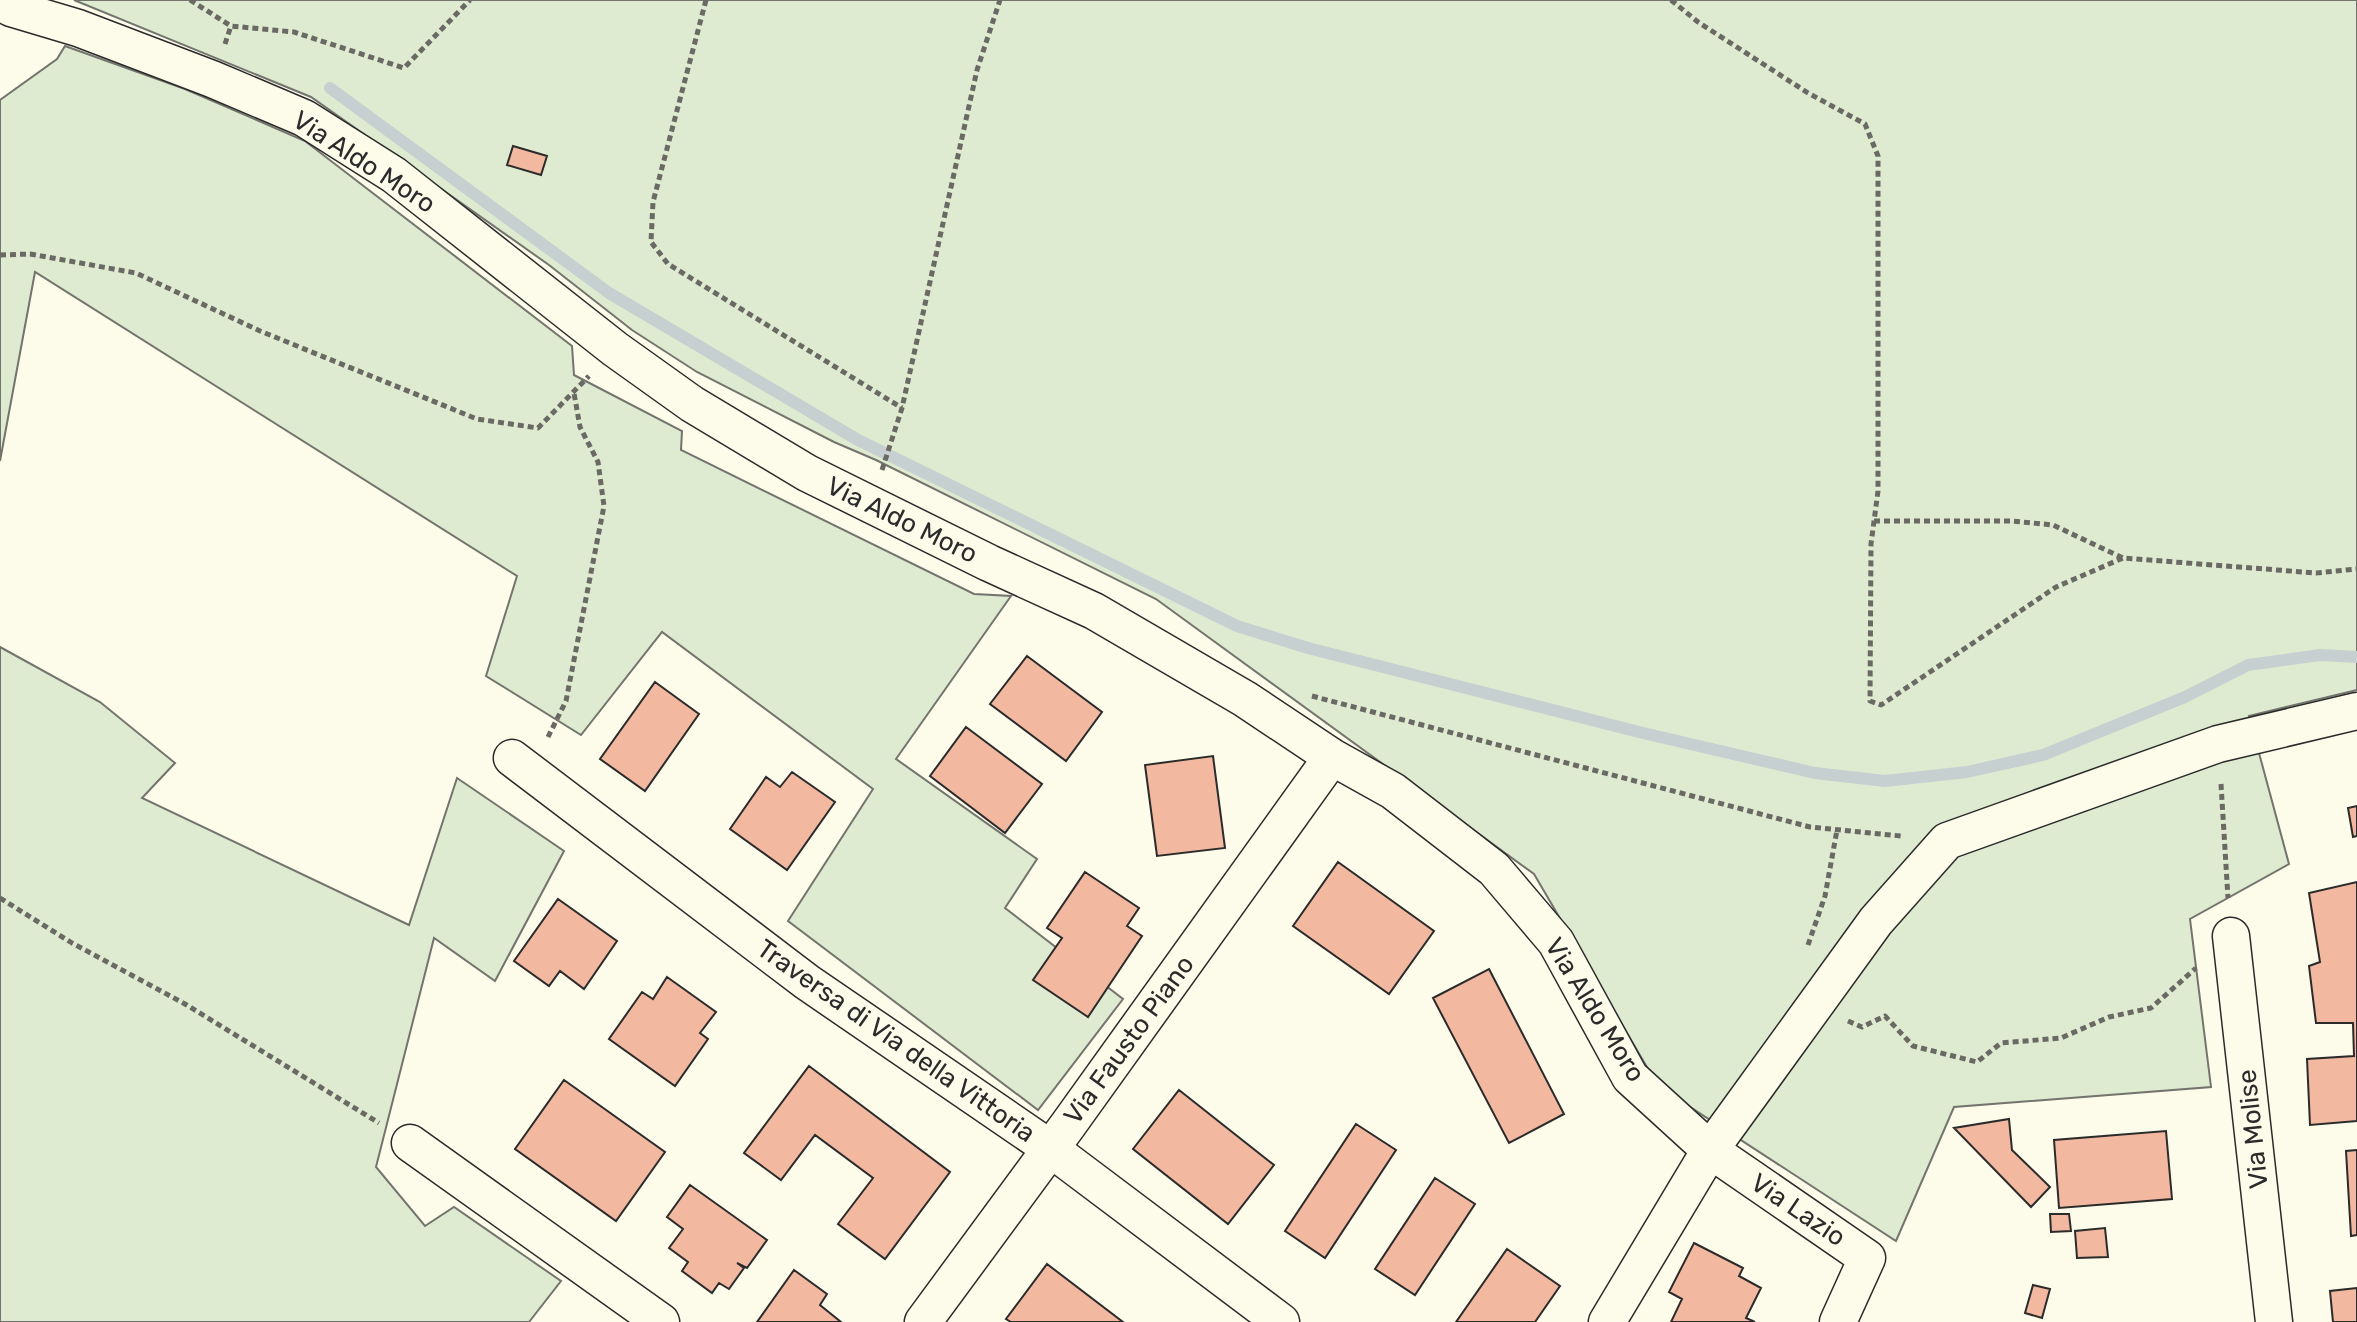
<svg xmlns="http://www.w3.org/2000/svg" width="2357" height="1322" font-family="Rubik,sans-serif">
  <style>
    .green { fill: #deebd1; stroke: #74746e; stroke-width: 2 }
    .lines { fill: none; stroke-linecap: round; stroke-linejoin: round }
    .stream { stroke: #c7d0d0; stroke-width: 12 }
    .building { fill: #f2b8a0; stroke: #2b2b2b; stroke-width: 2 }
    .minor-casing { stroke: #2b2b2b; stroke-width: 39 }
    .path { stroke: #6a6964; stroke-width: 5; stroke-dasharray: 6 4; stroke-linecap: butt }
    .minor { stroke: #fdfbea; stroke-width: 36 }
    .labels { text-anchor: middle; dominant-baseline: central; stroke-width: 6; stroke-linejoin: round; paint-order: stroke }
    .street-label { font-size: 26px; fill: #2b2b2b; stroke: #fdfbea }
  </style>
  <rect width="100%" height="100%" fill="#fdfbea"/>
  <path class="green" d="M 74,0 L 2357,0 L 2357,690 L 2249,716 L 2289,864 L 2190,919 L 2211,1087 L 1954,1107 L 1896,1241 L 1658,1086 L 1534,874 L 1156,599 L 876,460 L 834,442 L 697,372 L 632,330 L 549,265 L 311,97 Z
    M 65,46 L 185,89 L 305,141 L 572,346 L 574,375 L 682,431 L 681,450 L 974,594 L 1011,596 L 896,759 L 1037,859 L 1005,908 L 1123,999 L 1038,1110 L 788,921 L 873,789 L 662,632 L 581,735 L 486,676 L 517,576 L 35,272 L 0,461 L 0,100 L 57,59 Z
    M 0,647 L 100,702 L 175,763 L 142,798 L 409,925 L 457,778 L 564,851 L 495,981 L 434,938 L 376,1167 L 425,1226 L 454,1207 L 561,1281 L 529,1322 L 0,1322 Z"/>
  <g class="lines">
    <path class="stream" d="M 330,88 L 609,293 L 858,440 L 1237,626 L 1308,648 L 1643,733 L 1815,773 L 1885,781 L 1967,772 L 2043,755 L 2185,697 L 2248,665 L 2320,655 L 2357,657"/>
  </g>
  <path class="building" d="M 513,146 L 547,156 L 541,175 L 507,165 Z
    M 1027,656 L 1102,712 L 1066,761 L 990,704 Z
    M 655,682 L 699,714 L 645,791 L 600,759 Z
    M 966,727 L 1042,784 L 1005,833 L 930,776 Z
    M 1213,756 L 1225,848 L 1157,856 L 1145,765 Z
    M 792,772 L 835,802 L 787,870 L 730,829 L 766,777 L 780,787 Z
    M 2357,806 L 2357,836 L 2353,837 L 2348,808 Z
    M 1338,862 L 1434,931 L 1389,994 L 1293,926 Z
    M 1085,872 L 1139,908 L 1127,926 L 1142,936 L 1088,1017 L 1033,980 L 1062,938 L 1047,928 Z
    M 2357,882 L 2357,1121 L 2310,1125 L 2307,1059 L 2354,1056 L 2353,1023 L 2316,1023 L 2309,966 L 2320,962 L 2309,893 Z
    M 558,899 L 617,941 L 584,989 L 560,971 L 549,986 L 514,961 Z
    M 1489,969 L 1564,1114 L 1509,1143 L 1433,998 Z
    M 667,977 L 716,1012 L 700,1033 L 708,1039 L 675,1086 L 609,1039 L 642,992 L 653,999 Z
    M 809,1066 L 950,1172 L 885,1259 L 838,1224 L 873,1178 L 815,1135 L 781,1180 L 744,1153 Z
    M 564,1080 L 665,1152 L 616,1221 L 515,1149 Z
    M 1179,1090 L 1274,1165 L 1228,1224 L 1133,1149 Z
    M 2009,1119 L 2012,1150 L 2050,1187 L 2031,1207 L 1954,1128 Z
    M 1356,1124 L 1396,1150 L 1325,1258 L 1285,1231 Z
    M 2166,1131 L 2172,1199 L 2059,1208 L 2054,1140 Z
    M 2357,1150 L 2357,1235 L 2351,1236 L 2346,1151 Z
    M 1435,1178 L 1475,1204 L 1415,1295 L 1375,1269 Z
    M 690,1185 L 767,1240 L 747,1268 L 737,1263 L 744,1268 L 729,1289 L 719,1283 L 712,1293 L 682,1271 L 688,1262 L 669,1248 L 683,1229 L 667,1217 Z
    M 2050,1214 L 2069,1214 L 2071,1231 L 2051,1232 Z
    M 2105,1228 L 2108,1257 L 2077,1258 L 2075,1231 Z
    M 1694,1243 L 1743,1268 L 1739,1276 L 1761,1288 L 1746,1318 L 1755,1322 L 1671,1322 L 1682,1299 L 1669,1292 Z
    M 1507,1249 L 1560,1286 L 1535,1322 L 1456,1322 Z
    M 1047,1264 L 1123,1322 L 1011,1322 L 1006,1319 Z
    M 794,1270 L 827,1294 L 820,1305 L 841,1322 L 757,1322 Z
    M 2033,1285 L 2050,1289 L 2042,1318 L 2025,1313 Z
    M 2357,1288 L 2357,1322 L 2333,1322 L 2330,1291 Z"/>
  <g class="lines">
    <defs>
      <path id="minor" d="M 0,2 L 11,8 L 78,28 L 212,79 L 304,118 L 394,175 L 615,349 L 692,404 L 807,473 L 989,563 L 1094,611 L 1245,699 L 1332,757 L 1393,791 L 1494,869 L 1556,942 L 1630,1077 L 1710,1150 L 1867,1258 L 1838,1322
        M 512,758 L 807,982 L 1051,1149 L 1281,1322
        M 2231,936 L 2274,1322
        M 410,1143 L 661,1322
        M 923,1322 L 1068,1125 L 1332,757
        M 1607,1322 L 1710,1150 L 1876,921 L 1947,841 L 2218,744 L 2357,711"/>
    </defs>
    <use href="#minor" class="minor-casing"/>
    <path class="path" d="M 190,0 L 231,26 L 294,32 L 404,68 L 470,0
      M 706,0 L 653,202 L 651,242 L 668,264 L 902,408
      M 1671,0 L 1698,22 L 1808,93 L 1865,124 L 1878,156 L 1878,491 L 1871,544 L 1870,701 L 1881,705 L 2056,587 L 2123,558
      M 225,44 L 231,26
      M 0,255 L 30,254 L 136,273 L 260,331 L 477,419 L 538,428 L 589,376
      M 882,470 L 902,408 L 977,70 L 1000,0
      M 1874,521 L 2012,521 L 2053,525 L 2123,558 L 2316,573 L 2357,569
      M 1312,696 L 1810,827 L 1901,836
      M 548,737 L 566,701 L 604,506 L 598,462 L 580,427 L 574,393
      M 2221,784 L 2228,898
      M 0,898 L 72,943 L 185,1004 L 379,1123
      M 1808,945 L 1825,896 L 1837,830
      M 1848,1021 L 1862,1027 L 1885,1016 L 1913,1046 L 1977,1062 L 2001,1043 L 2061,1038 L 2109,1017 L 2151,1008 L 2196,968"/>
    <use href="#minor" class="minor"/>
  </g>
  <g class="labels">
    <g class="street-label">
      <text transform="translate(364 162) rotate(33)">Via Aldo Moro</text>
      <text transform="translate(902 520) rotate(26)">Via Aldo Moro</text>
      <text transform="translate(1595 1010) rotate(58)">Via Aldo Moro</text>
      <text transform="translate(1129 1040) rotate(-54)">Via Fausto Piano</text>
      <text transform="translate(896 1041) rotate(35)">Traversa di Via della Vittoria</text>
      <text transform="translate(2253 1129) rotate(-96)">Via Molise</text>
      <text transform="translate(1798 1210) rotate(34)">Via Lazio</text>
    </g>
  </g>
</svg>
